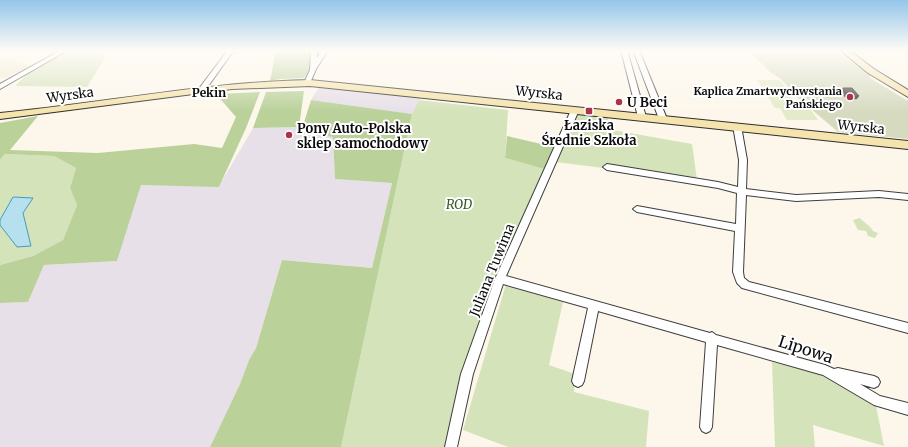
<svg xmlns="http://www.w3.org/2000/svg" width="908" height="447" font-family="Merriweather,serif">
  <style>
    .industrial { fill: #e7e0e9 }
    .farmland { fill: #efe8ce }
    .green { fill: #d4e3b9 }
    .forest { fill: #bad19a }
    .cemetery { fill: #d6dbc0 }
    .pitch { fill: #e4ebca }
    .water { fill: #b6e0ee; stroke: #459cbc }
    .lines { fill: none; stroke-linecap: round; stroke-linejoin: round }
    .street-casing { stroke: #3e3e3e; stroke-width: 2 }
    .secondary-casing { stroke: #2d2d2d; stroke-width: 2 }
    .street { fill: #fff; fill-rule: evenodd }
    .secondary { fill: #f5e4ae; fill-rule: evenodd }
    .wall { fill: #47403f }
    .building { fill: #524b49; stroke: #393433 }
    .poi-dot { fill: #aa3449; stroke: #fff; stroke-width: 1.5 }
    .labels { text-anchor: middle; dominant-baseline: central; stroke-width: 4; stroke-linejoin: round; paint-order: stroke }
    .far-poi-label { font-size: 11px; font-weight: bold; fill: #0b0b0b; stroke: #fff; text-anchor: end }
    .far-neighbourhood-label { font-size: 12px; font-weight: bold; fill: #0b0b0b; stroke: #fff }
    .street-label { font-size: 13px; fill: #0b0b0b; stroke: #fff }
    .poi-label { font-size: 13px; font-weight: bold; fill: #0b0b0b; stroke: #fff; text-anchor: start }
    .park-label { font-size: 13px; font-style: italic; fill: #365a24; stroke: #fff }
    .near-street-label { font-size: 16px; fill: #0b0b0b; stroke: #fff }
  </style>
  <rect width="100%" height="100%" fill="#fdf7eb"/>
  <path class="industrial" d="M 319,87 L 421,98 L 412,114 L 311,100 Z
    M 299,127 L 320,135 L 333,137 L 335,179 L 392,183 L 372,268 L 282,260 L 256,348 L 249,360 L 240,384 L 210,447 L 0,447 L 0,303 L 28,302 L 44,265 L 117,261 L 141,185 L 219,186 L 253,128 Z"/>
  <path class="farmland" d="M 0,57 L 33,66 L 4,78 L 0,77 Z"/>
  <path class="green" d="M 80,50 L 104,50 L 104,59 L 87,87 L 15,86 L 30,71 L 69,52 Z
    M 419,100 L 508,110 L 505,158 L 544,169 L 497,278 L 449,447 L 341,447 L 412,114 Z
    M 578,115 L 608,118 L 607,129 L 692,144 L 697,180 L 556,162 Z
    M 5,154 L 54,156 L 76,168 L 70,188 L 77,205 L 63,240 L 33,256 L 0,265 L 0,160 Z
    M 860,218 C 864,223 870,225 873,231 L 878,233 L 875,238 L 868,236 L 866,231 L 858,230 L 853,220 Z
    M 506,284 L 563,302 L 549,365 L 575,374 L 574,392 L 649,411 L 646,447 L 508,447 L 463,430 Z
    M 772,362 L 853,382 L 876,406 L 884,446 L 813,425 L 815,447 L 775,447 Z"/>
  <path class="forest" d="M 276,50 L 311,50 L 311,68 L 304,78 L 280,79 L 270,81 Z
    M 304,91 L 299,127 L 253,128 L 266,92 Z
    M 260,92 L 246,128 L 219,187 L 141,185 L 117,261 L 44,265 L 28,302 L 0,303 L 0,265 L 33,256 L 63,240 L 77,205 L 70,188 L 76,168 L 54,156 L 5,154 L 0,160 L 0,123 L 38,116 L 10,150 L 98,153 L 194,144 L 222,148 L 236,117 L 216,94 Z
    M 311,100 L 412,114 L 341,447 L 210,447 L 240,384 L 249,360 L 256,348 L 282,260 L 372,268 L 392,183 L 335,179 L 333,137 L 320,135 L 302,129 Z
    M 507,136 L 554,147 L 544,169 L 505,158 Z"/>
  <path class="cemetery" d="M 748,50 L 836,51 L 871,76 L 870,78 L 908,101 L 908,139 L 838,132 L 797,97 L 780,78 L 770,72 Z"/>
  <path class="pitch" d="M 757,80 L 780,80 L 799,108 L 775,108 Z
    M 780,108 L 810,109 L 818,120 L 787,120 Z"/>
  <path class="water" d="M 13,197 L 33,198 L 23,213 L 31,246 L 17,247 L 0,225 L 0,220 Z"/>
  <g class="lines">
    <defs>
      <path id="street" d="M 61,50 L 68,50 L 0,89 L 0,84 Z
        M 228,50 L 234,50 L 204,92 L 200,92 L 198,90 Z
        M 311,50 L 317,50 L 317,58 L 322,50 L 328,50 L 316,69 L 310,83 L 307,85 L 304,83 L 310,70 Z
        M 621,50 L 627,50 L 646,117 L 645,119 L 639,119 L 638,117 Z
        M 633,50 L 639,50 L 667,119 L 666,121 L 663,121 L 659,119 Z
        M 572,108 L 575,108 L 579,110 L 506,276 L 710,333 L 712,332 L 716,335 L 825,365 L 834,369 L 838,368 L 874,376 L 878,378 L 880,382 L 878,386 L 874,388 L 860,384 L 880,396 L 908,403 L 908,415 L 874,405 L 823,375 L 717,345 L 712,427 L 710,431 L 706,433 L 702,431 L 700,427 L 706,342 L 598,311 L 584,381 L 582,385 L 578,387 L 574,385 L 572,381 L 588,308 L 503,284 L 473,374 L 457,447 L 445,447 L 461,374 L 495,279 Z
        M 734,124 L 740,124 L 741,126 L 747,160 L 746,189 L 796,195 L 879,191 L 908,194 L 908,200 L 879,197 L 796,201 L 746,195 L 743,272 L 744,278 L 749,282 L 908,323 L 908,333 L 742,288 L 737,283 L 733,272 L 735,231 L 637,212 L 633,209 L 637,206 L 736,224 L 737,193 L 718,188 L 607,170 L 603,167 L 607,164 L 718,182 L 738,187 L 739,160 L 733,126 Z"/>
      <path id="secondary" d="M 840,50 L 849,50 L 874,69 L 908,90 L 908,97 L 868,73 Z
        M 310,80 L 908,141 L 908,149 L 310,86 L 232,89 L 0,119 L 0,113 C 104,103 206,82 310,80 Z"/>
    </defs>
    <use href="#street" class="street-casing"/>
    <use href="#secondary" class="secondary-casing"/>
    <use href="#street" class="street"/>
    <use href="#secondary" class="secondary"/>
  </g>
  <path class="wall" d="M 843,88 L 859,96 L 857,99 L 848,100 L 839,92 Z"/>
  <path class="building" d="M 843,88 L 852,88 L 859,96 L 851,97 L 842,89 L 844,89 Z"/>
  <linearGradient id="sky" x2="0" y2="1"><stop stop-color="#94c6ea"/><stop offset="0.45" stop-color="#fefbf6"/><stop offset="1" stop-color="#fefbf6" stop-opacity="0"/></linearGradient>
  <rect width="908" height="112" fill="url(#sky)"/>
  <g class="poi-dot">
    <circle cx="850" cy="97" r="4"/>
    <circle cx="619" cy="102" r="4"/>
    <rect x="585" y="107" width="8" height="8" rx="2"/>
    <circle cx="289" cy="135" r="4"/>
  </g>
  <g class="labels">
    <g class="far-poi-label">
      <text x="842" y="91">Kaplica Zmartwychwstania<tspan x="842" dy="13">Pańskiego</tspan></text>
    </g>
    <g class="far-neighbourhood-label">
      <text x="209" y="92">Pekin</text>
    </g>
    <g class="street-label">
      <text transform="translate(539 93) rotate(6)">Wyrska</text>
      <text transform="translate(70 95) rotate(-8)">Wyrska</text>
      <text transform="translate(861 127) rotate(6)">Wyrska</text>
      <text transform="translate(492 270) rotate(-68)">Juliana Tuwima</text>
    </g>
    <g class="poi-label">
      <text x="627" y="102">U Beci</text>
      <text x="589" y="125" text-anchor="middle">Łaziska<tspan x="589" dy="15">Średnie Szkoła</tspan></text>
      <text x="297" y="128">Pony Auto-Polska<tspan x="297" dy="15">sklep samochodowy</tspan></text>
    </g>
    <g class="park-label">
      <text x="459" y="204">ROD</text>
    </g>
    <g class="near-street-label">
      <text transform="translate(806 349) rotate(18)">Lipowa</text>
    </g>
  </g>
</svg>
